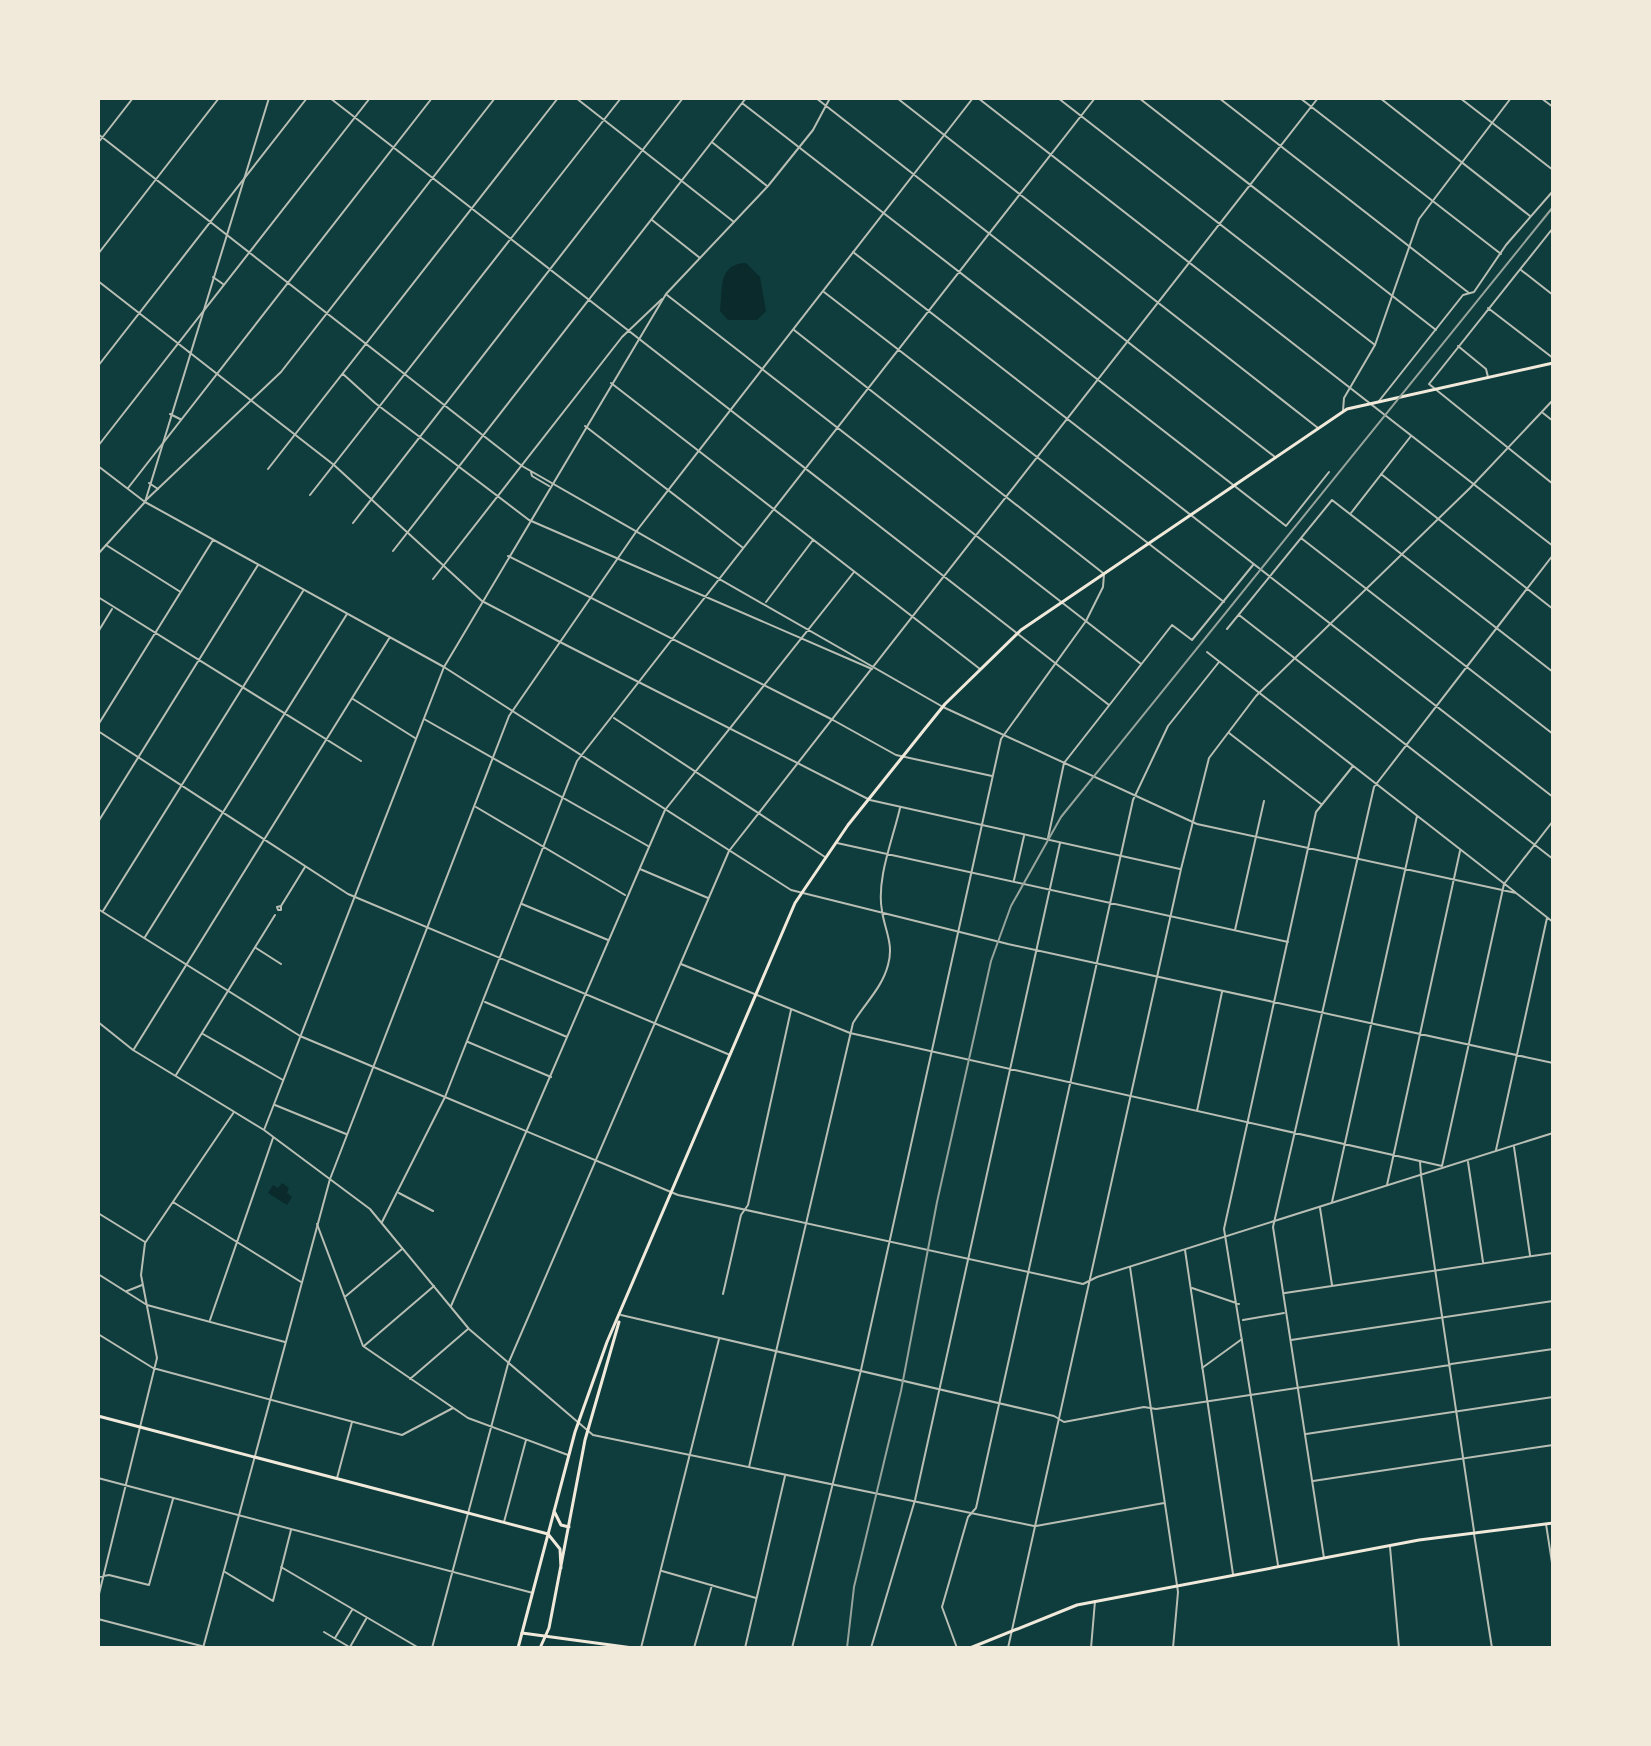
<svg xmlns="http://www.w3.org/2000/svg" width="1651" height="1746" font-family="'PT Sans',sans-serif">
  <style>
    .water { fill: #0a2a2b }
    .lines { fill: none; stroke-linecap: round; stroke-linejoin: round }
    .minor { stroke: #b8beb3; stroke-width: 2 }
    .tertiary { stroke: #b8beb3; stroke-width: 2 }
    .secondary { stroke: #f1e9da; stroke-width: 3 }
    .primary { stroke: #f1e9da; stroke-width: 3 }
    .rail { stroke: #97a49c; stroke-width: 2 }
  </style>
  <rect width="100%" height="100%" fill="#0f3d3e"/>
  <path class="water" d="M 746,263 L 760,277 L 766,311 L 757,320 L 728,320 L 720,311 C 723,290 717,264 746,263 Z
    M 282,1183 L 289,1188 L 287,1193 L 292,1197 L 287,1205 L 268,1193 L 273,1185 L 278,1188 Z"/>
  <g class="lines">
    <path class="minor" d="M 330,98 L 1109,705
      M 576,98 L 734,222
      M 897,98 L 1318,428
      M 978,98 L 1553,546
      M 1058,98 L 1375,345
      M 1139,98 L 1436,330
      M 1219,98 L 1469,293
      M 1300,98 L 1501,254
      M 1380,98 L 1530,216
      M 1460,98 L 1553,170
      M 1541,98 L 1553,107
      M 742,103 L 1286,526 L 1329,472
      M 98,134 L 522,466 L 943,707 L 1197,824 L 1516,893 L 1553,922
      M 98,143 L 133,98
      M 713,143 L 767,186
      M 652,220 L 700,258
      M 1553,228 L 1429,384 L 1553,484
      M 853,252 L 1553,797
      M 98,254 L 219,98
      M 1521,270 L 1553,295
      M 213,277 L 223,284
      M 98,281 L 189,352
      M 824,292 L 1224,602
      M 667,295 L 1141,664
      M 1488,308 L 1553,358
      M 794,330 L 1103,573
      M 1458,346 L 1486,369 L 1488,377
      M 98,366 L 307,98
      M 343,374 L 375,403 L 529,520 L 872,669
      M 611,383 L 980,669
      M 1379,401 L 1463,295 L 1474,292 L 1506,245 L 1553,191
      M 1543,413 L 1553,421
      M 170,414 L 180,419
      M 585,426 L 742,547
      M 98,446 L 370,98
      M 98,466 L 145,502 L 444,667 L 791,890 L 1008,944 L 1553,1063
      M 268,469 L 558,98
      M 531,472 L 532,476 L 549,486
      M 1381,474 L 1553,609
      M 128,488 L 432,98
      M 310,495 L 621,98
      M 145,501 L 281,372 L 495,98
      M 1351,513 L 1411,436
      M 353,523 L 683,98
      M 1301,538 L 1553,734
      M 106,545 L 179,591
      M 393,551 L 746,98
      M 508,556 L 833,720 L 896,755 L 992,776
      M 433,579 L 622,337 L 662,299
      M 98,597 L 361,761
      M 766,602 L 813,540
      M 1239,615 L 1553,859
      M 1227,629 L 1332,500 L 1553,672
      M 98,632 L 112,609
      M 1207,652 L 1515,892
      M 353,699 L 415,738
      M 614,718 L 825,857
      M 424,719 L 648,846
      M 98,725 L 213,540
      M 98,731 L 348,894 L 730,1055
      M 1229,733 L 1321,804
      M 476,807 L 625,895
      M 98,822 L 258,565
      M 1048,838 L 1064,763 L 1172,625 L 1192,640 L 1253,565
      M 837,843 L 1288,942
      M 640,869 L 708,898
      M 1014,880 L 1024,836
      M 522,904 L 608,940
      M 281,906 L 305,867
      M 281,906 L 281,910 L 278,910 L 277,907 Z
      M 103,911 L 303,591
      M 1235,930 L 1264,801
      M 145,937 L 347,614
      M 256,948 L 281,964
      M 681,964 L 850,1033 L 1442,1166 L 1504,884 L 1553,821
      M 485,1002 L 567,1037
      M 203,1034 L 283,1080
      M 468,1042 L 551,1077
      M 134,1049 L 390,637
      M 176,1075 L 275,915
      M 275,1105 L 346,1134
      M 1197,1111 L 1222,992
      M 1514,1147 L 1530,1255
      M 1496,1150 L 1547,918
      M 1420,1162 L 1421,1175
      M 1468,1162 L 1483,1262
      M 1387,1185 L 1460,851
      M 399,1193 L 433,1211
      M 173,1202 L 301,1282
      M 1332,1202 L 1417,816
      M 1320,1208 L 1332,1285
      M 98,1213 L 145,1242
      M 382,1222 L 445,1097 L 577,761 L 1095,98
      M 317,1224 L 363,1346 L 468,1418 L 568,1455
      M 1185,1250 L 1233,1574
      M 1130,1267 L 1178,1592 L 1173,1648
      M 98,1274 L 147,1305 L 285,1342
      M 1192,1288 L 1239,1304
      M 127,1291 L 142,1285
      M 1285,1293 L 1553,1253
      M 723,1294 L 741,1215 L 748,1205 L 791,1010
      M 346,1296 L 402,1249
      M 451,1306 L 665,810 L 854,572
      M 210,1320 L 273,1138
      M 1243,1320 L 1284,1313
      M 98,1334 L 153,1368 L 402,1435 L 453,1408
      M 1291,1340 L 1553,1301
      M 364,1346 L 434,1286
      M 1451,1364 L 1553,1349
      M 1202,1368 L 1242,1339
      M 410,1379 L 468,1329
      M 1306,1434 L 1553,1397
      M 749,1467 L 853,1023 C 865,1003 882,988 888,965 C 894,944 885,931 882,911 C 876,879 893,839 900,808
      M 98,1478 L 533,1593
      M 337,1478 L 352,1422
      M 1313,1481 L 1553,1445
      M 504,1522 L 526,1440
      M 1546,1524 L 1553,1569
      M 1036,1526 L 1164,1503
      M 1474,1534 L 1492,1648
      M 1390,1547 L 1399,1648
      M 1324,1558 L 1273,1227 L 1374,787 L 1553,555
      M 1278,1565 L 1224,1229 L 1316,812 L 1353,766
      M 281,1567 L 419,1648
      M 662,1571 L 756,1598
      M 225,1572 L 273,1601 L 291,1530
      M 98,1577 L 109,1575 L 149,1585 L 173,1499
      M 98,1598 L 157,1358 L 141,1275 L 145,1243 L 234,1112
      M 98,1619 L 209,1648
      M 324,1632 L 351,1648
      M 335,1638 L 352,1610
      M 350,1647 L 366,1619
      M 432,1648 L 508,1364 L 729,851 L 1318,98
      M 641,1648 L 719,1339
      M 694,1648 L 712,1585
      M 745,1648 L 785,1476
      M 871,1648 L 915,1500 L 1060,843
      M 957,1648 L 942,1607 L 968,1517 L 976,1508 L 1133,800 L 1168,726 L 1219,662
      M 1091,1648 L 1095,1601"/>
    <path class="tertiary" d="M 816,98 L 1275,457
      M 189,352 L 334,465 L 482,601 L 560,642 L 870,800 L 1180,869
      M 1343,411 L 1344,398 L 1375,345 L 1419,219 L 1511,98
      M 149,483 L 158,489
      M 98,554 L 145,502 L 269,98
      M 98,909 L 300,1036 L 678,1195 L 1083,1284 L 1097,1277 L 1553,1133
      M 98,1022 L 133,1050 L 264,1130 L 370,1209 L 469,1329 L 593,1435 L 1034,1526
      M 264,1130 L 444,667 L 666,294 L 768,186 L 813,130 L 830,98
      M 1421,1175 L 1474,1531
      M 621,1315 L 1054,1416 L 1064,1422 L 1144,1407 L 1156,1409 L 1450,1365
      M 203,1648 L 330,1179 L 509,716 L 638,529 L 973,98
      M 792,1648 L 861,1370 L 1001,739 L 1086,621 L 1103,587 L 1104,574
      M 1008,1648 L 1181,869 L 1209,758 L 1256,696 L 1470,488 L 1553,400"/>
    <path class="secondary" d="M 98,1416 L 548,1534
      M 522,1633 L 633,1648
      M 970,1648 L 1077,1605 L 1419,1540 L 1553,1523"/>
    <path class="primary" d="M 554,1511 L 561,1525 L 569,1527
      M 548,1534 L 560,1549 L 561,1568
      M 518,1648 L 575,1432 L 607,1342 L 795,903 L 848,825 L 924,730 L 945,704 L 1021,630 L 1347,409 L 1553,363
      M 540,1648 L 549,1628 L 585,1440 L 619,1322"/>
    <path class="rail" d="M 847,1648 L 854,1587 L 901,1391 L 937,1202 L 991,961 L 1011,906 L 1061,817 L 1553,207"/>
  </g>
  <rect width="1651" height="1746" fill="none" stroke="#f1e9da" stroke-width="200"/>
</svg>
